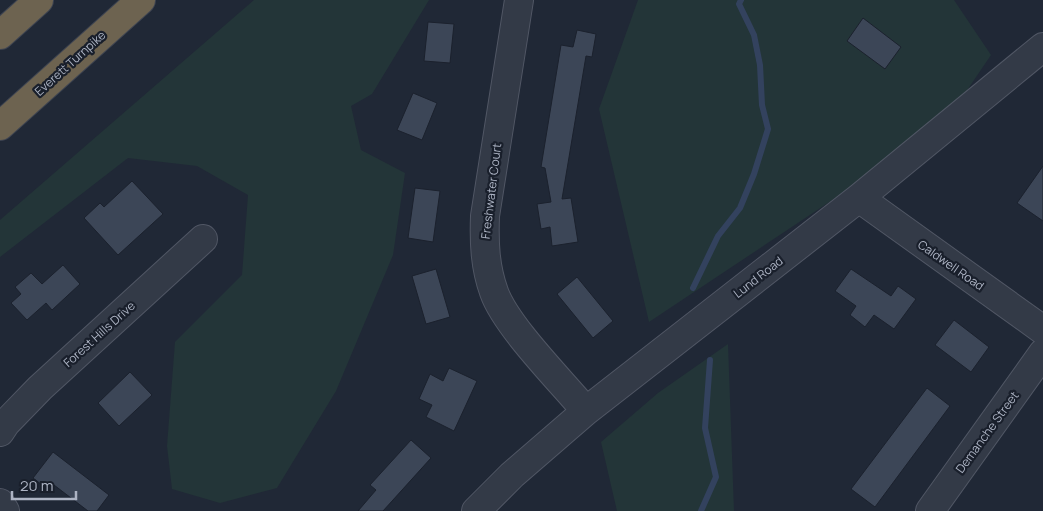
<svg xmlns="http://www.w3.org/2000/svg" width="1043" height="511" font-family="Manrope,sans-serif">
  <style>
    .green { fill: #233538 }
    .lines { fill: none; stroke-linecap: round; stroke-linejoin: round }
    .stream { stroke: #33425e; stroke-width: 6 }
    .building { fill: #3c4657; stroke: #1b212d }
    .minor-casing { stroke: #515765; stroke-width: 30 }
    .highway-casing { stroke: #3e4451; stroke-width: 30 }
    .minor { stroke: #333a47; stroke-width: 28 }
    .highway { stroke: #6d6350; stroke-width: 28 }
    .labels { text-anchor: middle; dominant-baseline: central; stroke-width: 4.5; stroke-linejoin: round; paint-order: stroke }
    .street-label { font-size: 12px; fill: #adb4c4; stroke: #191f2b }
  </style>
  <rect width="100%" height="100%" fill="#202836"/>
  <path class="green" d="M 254,0 L 429,0 L 372,94 L 351,106 L 361,150 L 405,173 L 393,255 L 336,391 L 277,488 L 220,503 L 172,489 L 167,446 L 175,342 L 242,275 L 248,195 L 197,166 L 128,158 L 0,257 L 0,220 Z
    M 638,0 L 954,0 L 991,55 L 955,108 L 873,173 L 649,322 L 599,109 Z
    M 728,344 L 734,511 L 617,511 L 601,442 L 658,393 Z"/>
  <g class="lines">
    <path class="stream" d="M 693,288 L 718,236 L 740,208 L 754,174 L 768,129 L 762,105 L 760,65 L 754,35 L 739,4 L 741,0
      M 701,511 L 716,477 L 705,428 L 710,360"/>
  </g>
  <path class="building" d="M 863,18 L 901,47 L 885,69 L 847,41 Z
    M 428,22 L 454,24 L 450,63 L 424,61 Z
    M 577,30 L 596,34 L 592,57 L 586,56 L 562,199 L 571,198 L 578,242 L 552,246 L 550,227 L 541,229 L 537,204 L 551,202 L 545,168 L 541,167 L 561,45 L 573,47 Z
    M 413,93 L 437,103 L 422,140 L 397,130 Z
    M 1043,166 L 1043,221 L 1017,203 Z
    M 132,181 L 163,214 L 118,255 L 84,218 L 100,203 L 104,207 Z
    M 415,188 L 440,191 L 433,242 L 408,238 Z
    M 63,265 L 80,284 L 52,310 L 46,303 L 27,320 L 11,303 L 21,294 L 15,287 L 31,273 L 42,284 Z
    M 436,269 L 450,317 L 426,324 L 412,276 Z
    M 851,269 L 891,296 L 898,286 L 916,299 L 894,329 L 874,315 L 865,327 L 850,315 L 856,306 L 835,291 Z
    M 577,277 L 613,321 L 593,338 L 557,294 Z
    M 954,320 L 989,347 L 971,372 L 935,345 Z
    M 449,368 L 477,381 L 454,431 L 426,417 L 432,405 L 419,399 L 430,374 L 443,381 Z
    M 130,372 L 152,395 L 119,426 L 98,403 Z
    M 927,388 L 950,406 L 875,507 L 851,489 Z
    M 411,440 L 431,458 L 383,511 L 358,511 L 376,490 L 370,485 Z
    M 53,452 L 109,495 L 97,511 L 88,511 L 54,485 L 50,491 L 33,478 Z"/>
  <g class="lines">
    <defs>
      <path id="minor" d="M 519,0 L 485,216 C 484,243 485,267 494,292 C 506,326 561,381 586,411
        M 859,198 L 1043,330
        M 0,432 L 6,423 L 40,388 L 203,239
        M 0,503 L 5,511
        M 476,511 L 512,475 L 586,411 L 859,198 L 1043,47
        M 930,511 L 1043,353"/>
      <path id="highway" d="M 0,35 L 39,0
        M 0,126 L 141,0"/>
    </defs>
    <use href="#minor" class="minor-casing"/>
    <use href="#highway" class="highway-casing"/>
    <use href="#minor" class="minor"/>
    <use href="#highway" class="highway"/>
  </g>
  <g class="labels">
    <g class="street-label">
      <text transform="translate(70 63) rotate(-42)">Everett Turnpike</text>
      <text transform="translate(491 191) rotate(-83)">Freshwater Court</text>
      <text transform="translate(951 265) rotate(35)">Caldwell Road</text>
      <text transform="translate(758 277) rotate(-38)">Lund Road</text>
      <text transform="translate(99 334) rotate(-42)">Forest Hills Drive</text>
      <text transform="translate(987 432) rotate(-54)">Demanche Street</text>
    </g>
  </g>
  <path d="M12 491v8h64v-8" fill="none" stroke="#adb4c4" stroke-width="2.5"/>
  <text x="20" y="491" font-size="15" fill="#adb4c4" stroke="#191f2b" stroke-width="4" paint-order="stroke">20 m</text>
</svg>
